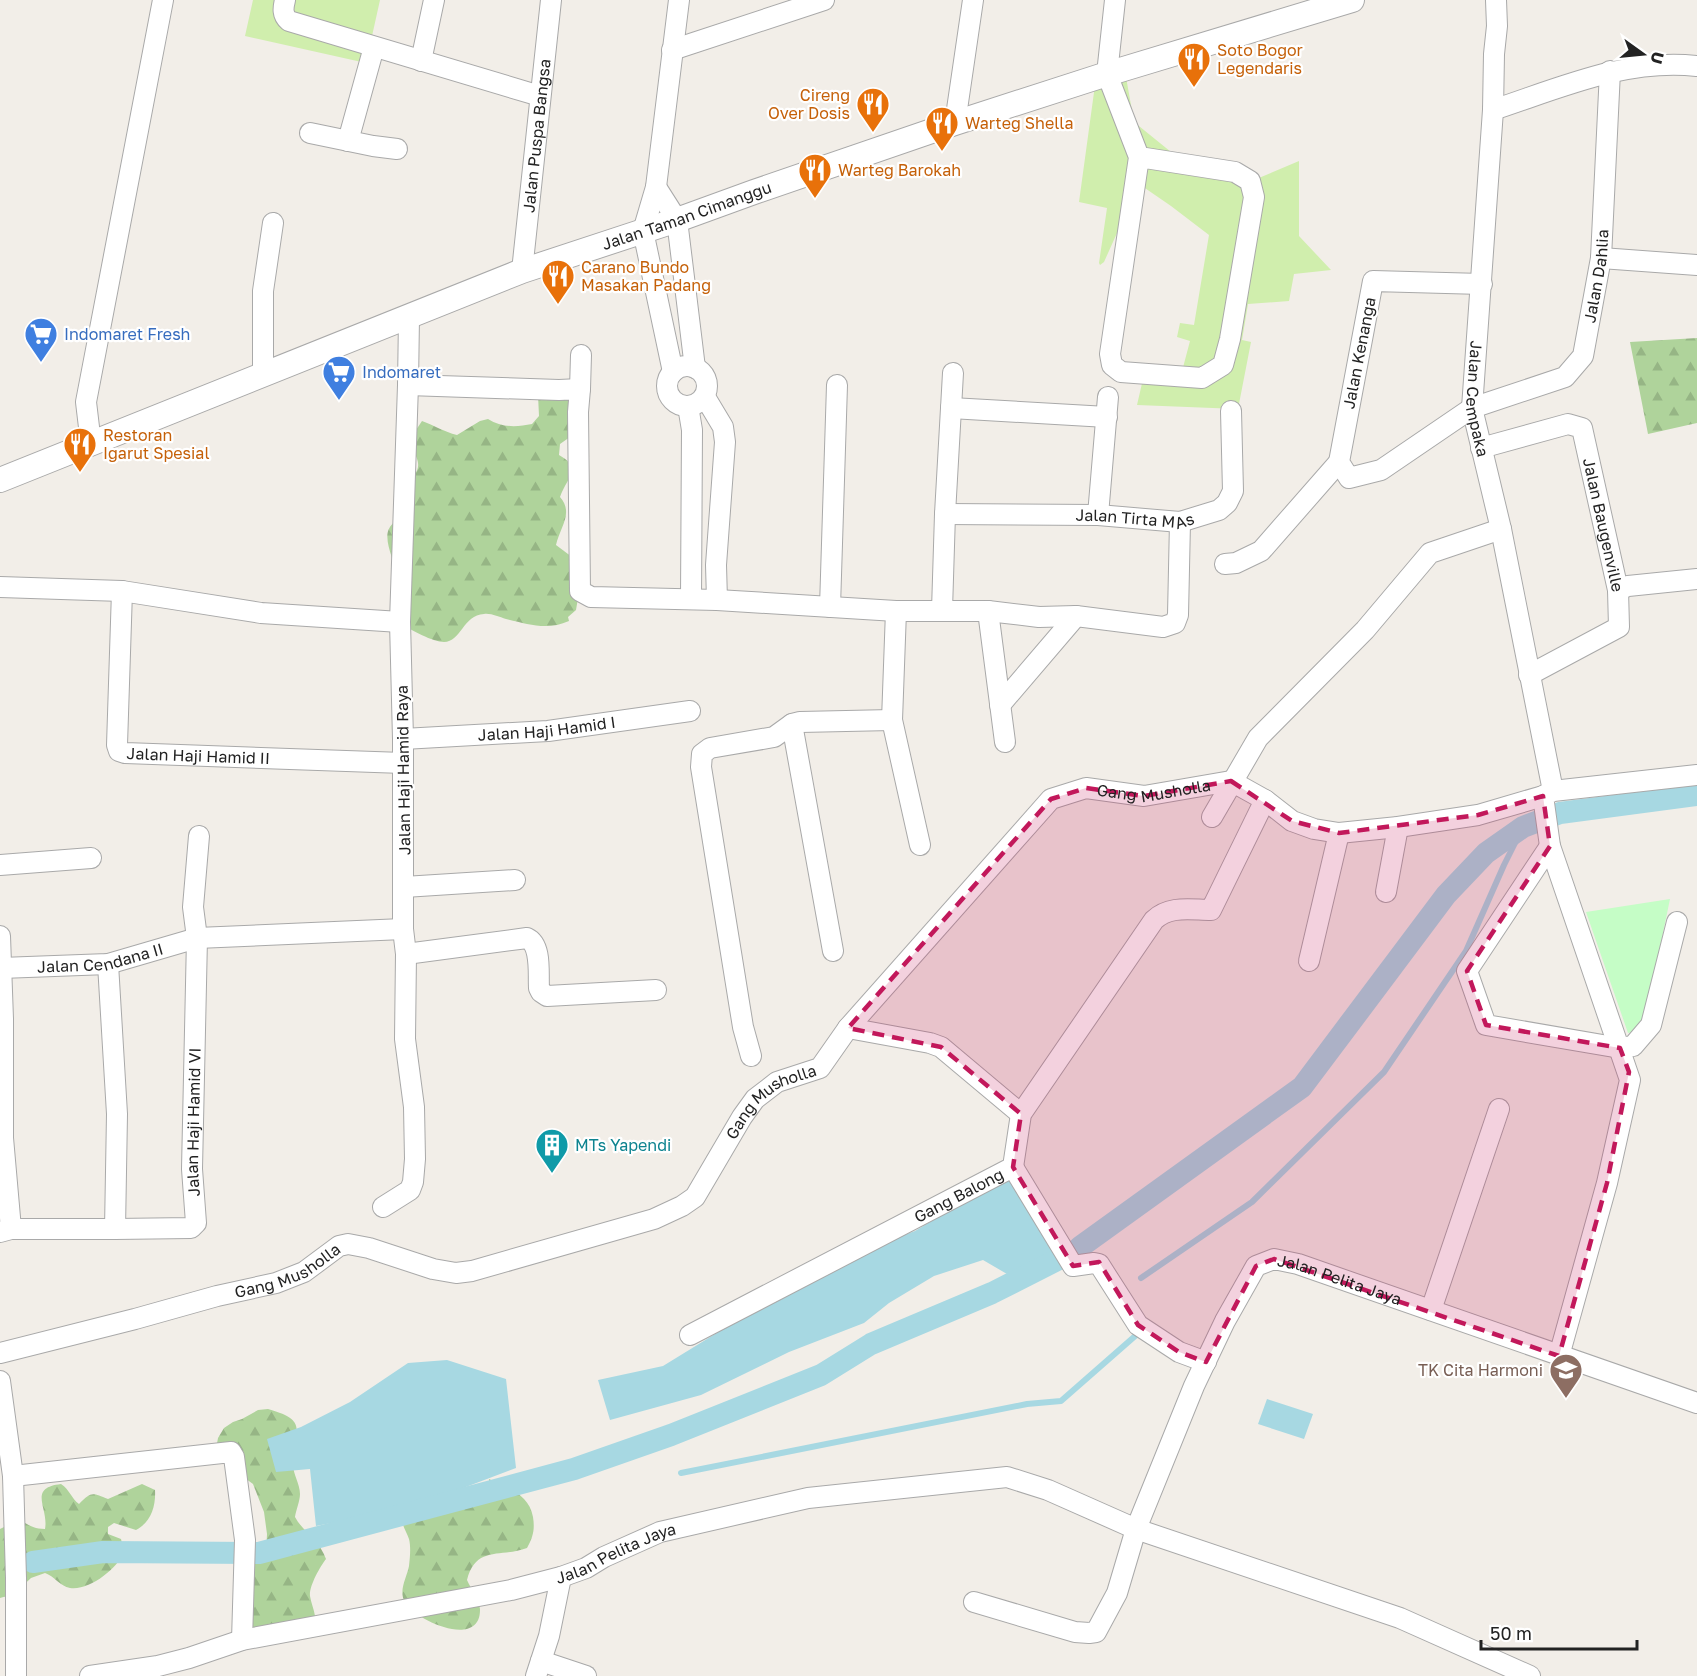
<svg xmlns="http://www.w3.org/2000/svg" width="1697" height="1676" font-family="'Golos Text',sans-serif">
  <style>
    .grass { fill: #d0eead }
    .forest { fill: url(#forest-firs) }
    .park { fill: #c5fdc6 }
    .water { fill: #a7d8e2 }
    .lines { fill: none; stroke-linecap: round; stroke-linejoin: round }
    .stream { stroke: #a7d8e2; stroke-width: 6 }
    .canal { stroke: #a7d8e2; stroke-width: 22 }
    .minor-casing { stroke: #a9a9a9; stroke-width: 22 }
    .tertiary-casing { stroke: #a9a9a9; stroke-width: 26 }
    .minor { stroke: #fff; stroke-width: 20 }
    .tertiary { stroke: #fff; stroke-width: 24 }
    .marked { fill: #c2185b; fill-opacity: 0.2; stroke: #c2185b; stroke-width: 4.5; stroke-dasharray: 12 8; stroke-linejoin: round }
    .labels { text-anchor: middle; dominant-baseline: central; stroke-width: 4.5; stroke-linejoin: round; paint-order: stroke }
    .food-label { font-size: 16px; fill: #c56008; stroke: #fff; text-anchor: start }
    .street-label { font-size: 16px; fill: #222; stroke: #fff }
    .shop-label { font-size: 16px; fill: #366cbe; stroke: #fff; text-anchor: start }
    .culture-label { font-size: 16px; fill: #0d838f; stroke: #fff; text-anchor: start }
    .education-label { font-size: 16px; fill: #785e54; stroke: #fff; text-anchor: end }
  </style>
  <defs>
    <pattern id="forest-firs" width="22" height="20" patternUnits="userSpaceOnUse" patternTransform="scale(1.5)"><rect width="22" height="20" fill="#afd39b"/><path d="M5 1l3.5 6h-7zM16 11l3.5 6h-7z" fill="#96b585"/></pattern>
  </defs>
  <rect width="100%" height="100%" fill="#f2eee8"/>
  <path class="grass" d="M 253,0 L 380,0 L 366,63 L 245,36 Z
    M 1126,77 L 1134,122 L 1192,169 L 1254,180 L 1299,161 L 1299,236 L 1331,270 L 1294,274 L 1289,301 L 1248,304 L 1242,340 L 1251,342 L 1238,409 L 1137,405 L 1146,366 L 1181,375 L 1190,341 L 1177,337 L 1180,323 L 1194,325 L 1209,235 L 1171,206 L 1139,184 L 1104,262 L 1100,265 L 1099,263 L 1107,208 L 1079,202 L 1095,85 Z"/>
  <path class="forest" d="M 1697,338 L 1697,423 L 1648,434 L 1630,342 Z
    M 538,395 L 566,396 L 573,405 L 570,437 L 560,444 L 559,455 C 583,468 566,479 560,497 C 574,513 560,527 556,545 L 572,557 L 578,598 L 576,610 L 568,617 L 569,621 C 547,631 528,624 506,619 C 499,617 491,613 484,614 C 463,615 461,642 444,642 C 433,642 411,630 401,624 C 400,609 399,593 397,578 C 394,552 369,523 414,515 L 406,502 C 407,497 408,491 409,486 C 416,468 424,470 412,448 L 416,430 L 422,421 C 434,425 444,432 457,435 L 480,421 L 488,419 C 502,428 517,427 532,424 L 539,416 Z
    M 268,1409 C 311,1421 293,1431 293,1462 C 292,1473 300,1483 300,1494 C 300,1501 296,1510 295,1517 C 303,1532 320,1541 326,1559 C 320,1567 309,1586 310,1596 C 311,1603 314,1609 315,1616 L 308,1624 L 251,1635 L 250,1569 L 266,1553 L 267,1534 L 264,1512 L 253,1484 L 220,1460 L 216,1449 L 218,1438 L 224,1428 L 233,1422 L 242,1419 L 258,1410 Z
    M 489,1479 C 508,1488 529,1494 533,1517 C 535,1530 533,1537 527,1548 C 501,1558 476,1545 467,1580 C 471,1589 479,1599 480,1609 C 481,1649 417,1622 405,1602 C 398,1591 407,1577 409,1566 C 410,1557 411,1547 409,1539 C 407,1533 403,1527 402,1521 C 401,1516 402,1509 400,1503 L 441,1489 L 448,1496 L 466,1499 L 473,1493 L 489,1486 Z
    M 61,1484 C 70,1490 71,1498 79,1504 C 92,1491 92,1493 108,1499 L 142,1484 L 155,1490 C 156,1506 151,1522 136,1530 L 114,1523 L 108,1527 L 108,1534 L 121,1539 L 124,1552 C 117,1569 89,1591 70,1588 C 60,1586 54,1576 45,1573 L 31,1578 L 14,1594 L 0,1598 L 0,1529 C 30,1513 22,1529 45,1529 C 49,1508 27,1488 61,1484 Z"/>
  <path class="park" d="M 1670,899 L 1643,1030 L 1628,1033 L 1586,912 Z"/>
  <path class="water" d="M 1013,1172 L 1058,1249 L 1007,1274 L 983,1260 L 934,1276 L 889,1303 L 864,1323 L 789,1352 L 701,1395 L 610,1420 L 598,1380 L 663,1366 L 759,1307 L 867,1249 L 915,1231 Z
    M 447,1360 L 506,1379 L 516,1468 L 413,1507 L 316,1526 L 310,1469 L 276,1472 L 267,1439 L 301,1427 L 350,1402 L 408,1363 Z
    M 1267,1399 L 1313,1414 L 1304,1439 L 1258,1424 Z"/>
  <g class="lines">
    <path class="stream" d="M 1141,1278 L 1252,1202 L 1384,1072 L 1466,951 L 1504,865 L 1523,827
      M 681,1473 L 1027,1404 L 1061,1401 L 1142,1330"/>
    <path class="canal" d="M 1080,1247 L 1302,1087 L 1446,895 L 1486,853 L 1523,827 L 1560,813 L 1697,795
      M 33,1562 L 103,1552 L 259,1553 L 574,1469 L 671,1435 L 821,1375 L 871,1344 L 992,1293 L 1065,1256"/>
    <defs>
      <g id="minor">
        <path d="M 285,0 C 283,8 282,15 289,21 L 540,96"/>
        <path d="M 1115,0 L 1107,74 L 1139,157 L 1110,354 L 1112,365 L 1121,372 L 1202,378 L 1223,365 L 1230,339 L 1254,197 L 1250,181 L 1235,172 L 1139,157"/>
        <path id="s1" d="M 1496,0 L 1497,26 L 1494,54 L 1493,110 L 1472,408 L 1501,529 L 1553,791"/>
        <path d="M 672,50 L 824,0"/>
        <path d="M 421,61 L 434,0"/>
        <path d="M 1493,110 C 1560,88 1626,58 1697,66"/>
        <path d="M 955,123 L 973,0"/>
        <path d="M 310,133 L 373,146 L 397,149"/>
        <path d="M 348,141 L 374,47"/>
        <path d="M 656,187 L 677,220 L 695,368"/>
        <path d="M 1601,258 L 1697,265"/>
        <path id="s2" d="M 522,271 L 551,0"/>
        <path id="s3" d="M 1482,284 L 1373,281 L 1339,462 L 1349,478 L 1381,470 L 1472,408 L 1565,377 L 1583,356 L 1601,258 L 1610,71"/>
        <circle cx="687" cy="386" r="20"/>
        <path d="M 673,372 L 643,231 L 656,187 L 679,0"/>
        <path d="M 263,375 L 263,291 L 273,223"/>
        <path d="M 408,385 L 559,390 L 580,389 L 578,412 L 580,591 L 591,597 L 717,600 L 896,611 L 988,611 L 1039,617 L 1076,616 L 1163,627 L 1175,623 L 1178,615 L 1180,522"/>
        <path d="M 580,389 L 581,355"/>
        <path d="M 705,397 L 723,427 L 725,442 L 716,565 L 717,600"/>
        <path d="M 688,406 L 692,430 L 691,599"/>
        <path d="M 951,408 L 1107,417"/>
        <path d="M 91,444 L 86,402 L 163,0"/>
        <path id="s4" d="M 1481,448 L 1568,424 L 1582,428 L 1618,590 L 1619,627 L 1529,675"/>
        <path id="s5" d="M 945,514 L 1098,515 L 1180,522 L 1219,510 L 1227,503 L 1233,491 L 1231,411"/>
        <path d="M 1098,515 L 1108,397"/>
        <path d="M 1225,564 L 1236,563 L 1261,551 L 1339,462"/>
        <path d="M 0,587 L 122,591 L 261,613 L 400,622"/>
        <path d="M 1618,590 L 1628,586 L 1697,579"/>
        <path id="s6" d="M 122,591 L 117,745 L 119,751 L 125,753 L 403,763"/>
        <path d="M 830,607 L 837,385"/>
        <path d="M 942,610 L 945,514 L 953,373"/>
        <path d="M 896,611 L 892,720 L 920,845"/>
        <path d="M 988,611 L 1005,742"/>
        <path d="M 1000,705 L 1076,616"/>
        <path d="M 792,724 L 833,951"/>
        <path id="s7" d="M 403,739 L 548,731 L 690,711"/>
        <path d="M 1212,817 L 1258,738 L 1365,630 L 1430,553 L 1501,529"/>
        <path d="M 1550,846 L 1467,971 L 1486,1025 L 1620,1048 L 1633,1046 L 1651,1025 L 1677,922"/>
        <path d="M 0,865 L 91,858"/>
        <path d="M 404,887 L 515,880"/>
        <path d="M 1386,892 L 1398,827"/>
        <path d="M 0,936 L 3,1019 L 3,1138 L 11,1229"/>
        <path d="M 406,954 L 527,938 C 542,945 538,973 539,988 L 541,992 L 547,996 L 656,990"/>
        <path d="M 1309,961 L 1339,833"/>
        <path id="s8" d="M 1,968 L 108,964 L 197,938 L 403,929"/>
        <path d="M 848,1028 L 930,1043 L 941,1047 L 1021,1114"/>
        <path d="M 751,1056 L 743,1027 L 701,767 L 702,754 L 710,748 L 774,737 L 792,724 L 800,722 L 892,720"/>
        <path d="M 1013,1167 L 1073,1266 L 1094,1263 L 1099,1264 L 1138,1325 L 1179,1352 L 1206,1362"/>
        <path d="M 383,1207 L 410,1190 L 413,1182 L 415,1159 L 414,1107 L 405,1039 L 406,954 L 403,929 L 403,739 L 400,622 L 408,385 L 409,317"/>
        <path id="s9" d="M 115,1229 L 191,1228 L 196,1223 L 192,1169 L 197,938 L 193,907 L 199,836"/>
        <path d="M 0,1232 L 11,1229 L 115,1229 L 117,1114 L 108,964"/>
        <path d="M 1431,1310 L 1499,1109"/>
        <path id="s10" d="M 690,1335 L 1013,1167 L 1021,1114 L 1154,920 C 1170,905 1191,910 1211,910 L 1265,800"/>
        <path id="s11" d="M 0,1353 L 135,1319 L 217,1296 L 276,1283 L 304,1272 L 339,1246 L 348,1244 L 369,1248 L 433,1269 L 456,1273 L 472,1271 L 654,1219 L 682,1206 L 695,1197 L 742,1117 L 755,1099 L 777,1082 L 820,1068 L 848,1028 L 1051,799 L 1086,788 L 1144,796 L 1231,781 L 1265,800 L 1292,821 L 1314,829 L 1339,833 L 1398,827 L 1478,815 L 1543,796"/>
        <path d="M 1559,1356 L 1607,1183 L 1630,1080 L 1550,846 L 1543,796 L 1553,791 L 1697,775"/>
        <path d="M 0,1381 L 13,1476 L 16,1578 L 16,1676"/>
        <path d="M 13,1476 L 231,1452 L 234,1457 L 245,1540 L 242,1640"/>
        <path id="s12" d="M 974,1602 L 1075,1632 L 1089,1633 L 1096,1632 L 1117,1593 L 1136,1529 L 1194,1386 L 1225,1321 L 1256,1266 L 1274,1259 L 1298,1264 L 1697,1403"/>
        <path d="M 541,1661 L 586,1676"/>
        <path id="s13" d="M 90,1676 L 158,1666 L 189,1658 L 242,1640 L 511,1590 L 561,1577 L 586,1568 L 604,1557 L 660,1532 L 808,1498 L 1007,1477 L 1048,1490 L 1136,1529 L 1400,1618 L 1530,1676"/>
        <path d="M 536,1676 L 549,1636 L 561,1577"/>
      </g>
      <g id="tertiary">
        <path id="s14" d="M 0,480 L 522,271 L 677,220 L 754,192 L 955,123 L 1107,74 L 1352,0"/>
      </g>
    </defs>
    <use href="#minor" class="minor-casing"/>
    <use href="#tertiary" class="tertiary-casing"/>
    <use href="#minor" class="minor"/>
    <use href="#tertiary" class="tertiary"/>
  </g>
  <path class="marked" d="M 1231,781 L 1292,821 L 1339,833 L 1478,815 L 1543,796 L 1550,846 L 1467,971 L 1486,1025 L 1620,1048 L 1629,1072 L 1607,1183 L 1559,1356 L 1274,1259 L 1256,1266 L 1206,1362 L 1179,1352 L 1138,1325 L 1099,1262 L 1073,1266 L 1013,1167 L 1021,1114 L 941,1047 L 848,1028 L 1051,799 L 1086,788 L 1144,796 Z"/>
  <defs>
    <symbol id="restaurant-pin" viewBox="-11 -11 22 30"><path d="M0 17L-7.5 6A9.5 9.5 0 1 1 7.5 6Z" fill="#e8710a" stroke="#fff"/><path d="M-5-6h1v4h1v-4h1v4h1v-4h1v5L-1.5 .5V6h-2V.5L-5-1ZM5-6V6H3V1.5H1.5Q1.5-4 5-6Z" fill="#fff"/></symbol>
    <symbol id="supermarket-pin" viewBox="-11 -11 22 30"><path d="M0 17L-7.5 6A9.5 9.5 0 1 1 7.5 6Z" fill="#3f7fe0" stroke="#fff"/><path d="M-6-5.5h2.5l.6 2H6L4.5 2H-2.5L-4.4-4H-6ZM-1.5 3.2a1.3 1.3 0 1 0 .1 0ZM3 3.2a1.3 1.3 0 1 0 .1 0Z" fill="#fff"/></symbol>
    <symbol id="building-pin" viewBox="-11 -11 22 30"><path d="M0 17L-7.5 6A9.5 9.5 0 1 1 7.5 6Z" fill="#0f9aa8" stroke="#fff"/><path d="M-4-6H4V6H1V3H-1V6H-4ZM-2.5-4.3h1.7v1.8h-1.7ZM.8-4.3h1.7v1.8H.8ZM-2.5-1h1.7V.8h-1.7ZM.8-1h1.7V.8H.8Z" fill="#fff"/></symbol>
    <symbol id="school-pin" viewBox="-11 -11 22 30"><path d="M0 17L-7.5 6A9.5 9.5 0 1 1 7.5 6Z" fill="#8d6e63" stroke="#fff"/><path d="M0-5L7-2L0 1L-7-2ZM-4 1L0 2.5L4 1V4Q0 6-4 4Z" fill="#fff"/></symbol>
  </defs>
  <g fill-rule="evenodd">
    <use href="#restaurant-pin" x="1175" y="40" width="38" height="52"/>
    <use href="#restaurant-pin" x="854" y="85" width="38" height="52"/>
    <use href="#restaurant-pin" x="923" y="104" width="38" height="52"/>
    <use href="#restaurant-pin" x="796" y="151" width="38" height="52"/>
    <use href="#restaurant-pin" x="539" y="257" width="38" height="52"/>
    <use href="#supermarket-pin" x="22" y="315" width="38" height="52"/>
    <use href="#supermarket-pin" x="320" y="353" width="38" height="52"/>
    <use href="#restaurant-pin" x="61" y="425" width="38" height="52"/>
    <use href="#building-pin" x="533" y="1126" width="38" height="52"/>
    <use href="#school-pin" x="1547" y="1351" width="38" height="52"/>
  </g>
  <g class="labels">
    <g class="food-label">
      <text x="1217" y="50">Soto Bogor<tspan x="1217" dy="18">Legendaris</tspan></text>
      <text x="850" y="95" text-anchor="end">Cireng<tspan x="850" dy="18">Over Dosis</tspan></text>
      <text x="965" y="123">Warteg Shella</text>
      <text x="838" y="170">Warteg Barokah</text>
      <text x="581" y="267">Carano Bundo<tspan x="581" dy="18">Masakan Padang</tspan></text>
      <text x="103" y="435">Restoran<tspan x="103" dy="18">Igarut Spesial</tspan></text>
    </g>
    <g class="street-label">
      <text stroke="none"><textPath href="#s2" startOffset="136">Jalan Puspa Bangsa</textPath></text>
      <text stroke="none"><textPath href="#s14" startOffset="736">Jalan Taman Cimanggu</textPath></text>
      <text stroke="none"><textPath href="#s3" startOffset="662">Jalan Dahlia</textPath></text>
      <text transform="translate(1359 353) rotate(-79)">Jalan Kenanga</text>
      <text stroke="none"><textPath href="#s1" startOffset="400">Jalan Cempaka</textPath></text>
      <text stroke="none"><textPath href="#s5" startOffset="190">Jalan Tirta MAs</textPath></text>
      <text stroke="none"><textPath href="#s4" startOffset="204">Jalan Baugenville</textPath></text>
      <text stroke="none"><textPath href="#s7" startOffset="144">Jalan Haji Hamid I</textPath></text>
      <text stroke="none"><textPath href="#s6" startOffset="240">Jalan Haji Hamid II</textPath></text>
      <text transform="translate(403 770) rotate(-91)">Jalan Haji Hamid Raya</text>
      <text stroke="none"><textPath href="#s11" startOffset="1380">Gang Musholla</textPath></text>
      <text stroke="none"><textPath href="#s8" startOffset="100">Jalan Cendana II</textPath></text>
      <text stroke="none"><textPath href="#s11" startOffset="858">Gang Musholla</textPath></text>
      <text stroke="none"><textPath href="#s9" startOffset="184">Jalan Haji Hamid VI</textPath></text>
      <text stroke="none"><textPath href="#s10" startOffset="303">Gang Balong</textPath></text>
      <text stroke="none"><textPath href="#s11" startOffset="300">Gang Musholla</textPath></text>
      <text stroke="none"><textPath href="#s12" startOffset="615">Jalan Pelita Jaya</textPath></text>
      <text stroke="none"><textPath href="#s13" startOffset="542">Jalan Pelita Jaya</textPath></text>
    </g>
    <g class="shop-label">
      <text x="64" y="334">Indomaret Fresh</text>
      <text x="362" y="372">Indomaret</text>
    </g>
    <g class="culture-label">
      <text x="575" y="1145">MTs Yapendi</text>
    </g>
    <g class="education-label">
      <text x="1543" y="1370">TK Cita Harmoni</text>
    </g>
  </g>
  <g transform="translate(1643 54) rotate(105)" stroke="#ffffff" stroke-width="4.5" paint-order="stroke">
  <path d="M0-4.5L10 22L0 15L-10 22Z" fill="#222222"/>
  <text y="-9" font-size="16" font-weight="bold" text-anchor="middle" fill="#222222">U</text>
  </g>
  <path d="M1481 1640v9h156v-9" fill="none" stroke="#222222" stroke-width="3"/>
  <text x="1490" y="1640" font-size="18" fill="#222222" stroke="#ffffff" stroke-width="4.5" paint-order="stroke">50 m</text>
</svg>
